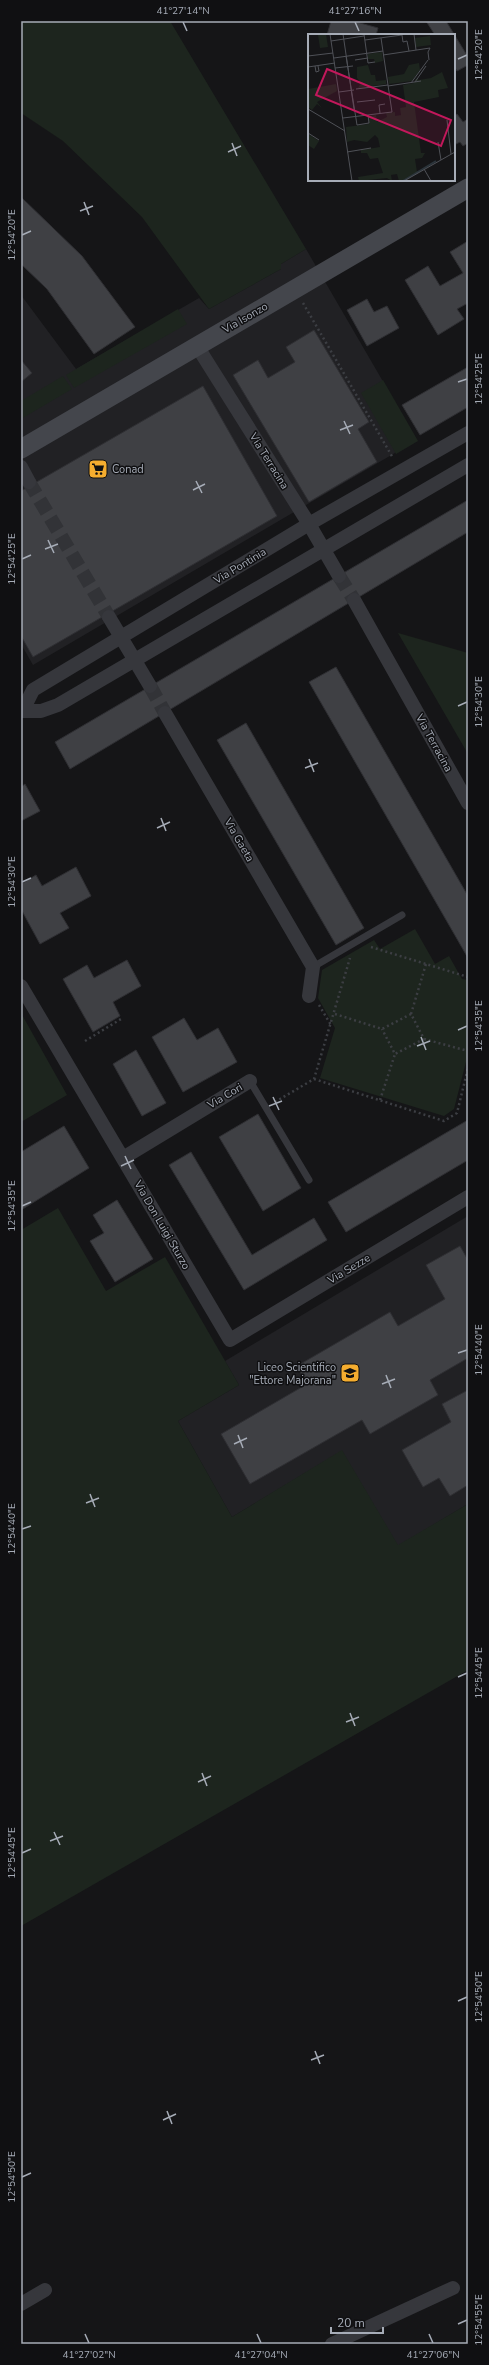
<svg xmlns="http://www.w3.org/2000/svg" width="489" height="2365" font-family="'Nunito Sans',sans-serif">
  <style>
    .built { fill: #212124 }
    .green { fill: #1d251e }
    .building { fill: #3f4044; stroke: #2f2f33 }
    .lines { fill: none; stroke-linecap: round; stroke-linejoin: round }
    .minor-tunnel { stroke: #323337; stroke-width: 14; stroke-dasharray: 14 7; stroke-linecap: butt }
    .path { stroke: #3c3e43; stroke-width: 2.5; stroke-dasharray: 2 3; stroke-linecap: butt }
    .service { stroke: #36373c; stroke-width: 7 }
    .minor { stroke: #36373c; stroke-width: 14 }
    .secondary { stroke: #44464c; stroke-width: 19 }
    .ticks { fill: none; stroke: #a6acb7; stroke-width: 1.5 }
    .labels { text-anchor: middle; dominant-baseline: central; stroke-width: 3; stroke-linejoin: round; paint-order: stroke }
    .street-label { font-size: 11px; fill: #a6acb7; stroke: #101012 }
    .poi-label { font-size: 11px; fill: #a6acb7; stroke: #101012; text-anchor: start }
    .inset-river { fill: none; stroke: #2b343b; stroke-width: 2 }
    .inset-road { fill: none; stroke: #4f5157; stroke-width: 1 }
    .view { fill: #c2185b; fill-opacity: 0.15; stroke: #c2185b; stroke-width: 2 }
    .inset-edge { fill: none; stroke: #a6acb7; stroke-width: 2 }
    .neatline { fill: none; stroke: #a6acb7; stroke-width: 1.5 }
    .ticks-label { font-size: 10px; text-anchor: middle; fill: #a6acb7 }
  </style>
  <rect width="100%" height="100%" fill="#151517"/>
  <path class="built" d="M 306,249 L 417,440 L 33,665 L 21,644 L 21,295 L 76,369 L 199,298 L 209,309 L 281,269 L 281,264 Z
    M 468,1216 L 468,1504 L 398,1546 L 342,1451 L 232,1517 L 178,1421 L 239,1385 L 225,1361 Z"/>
  <path class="green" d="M 21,21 L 170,21 L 306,249 L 281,264 L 281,269 L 209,309 L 142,217 L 63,141 L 21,113 Z
    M 178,309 L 187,324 L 74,388 L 66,375 Z
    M 63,376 L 72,389 L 21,419 L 21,401 Z
    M 383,380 L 418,441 L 396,454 L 361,393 Z
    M 398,633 L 468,653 L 468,754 Z
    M 415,929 L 435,964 L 449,956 L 462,979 L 468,980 L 468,1054 L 454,1109 L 444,1116 L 320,1078 L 335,1028 L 318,998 L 322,970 L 374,940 L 380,949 Z
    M 21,1013 L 67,1095 L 21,1122 Z
    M 58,1208 L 106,1291 L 165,1257 L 239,1385 L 178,1421 L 232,1517 L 342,1450 L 398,1545 L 468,1504 L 468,1670 L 21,1926 L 21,1230 Z"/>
  <path class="building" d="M 331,21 L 353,21 L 378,28 L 376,35 L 327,35 Z
    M 426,21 L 446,21 L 468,57 L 468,65 L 457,71 L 454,66 L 454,35 L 435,35 Z
    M 457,114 L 463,122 L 468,119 L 468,143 L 463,146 L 460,142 L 454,145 L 454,116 Z
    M 21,197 L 82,256 L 135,327 L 94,354 L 47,289 L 21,264 Z
    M 468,241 L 468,303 L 457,309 L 464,319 L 438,335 L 405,280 L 428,266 L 440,286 L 463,273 L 450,252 Z
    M 367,299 L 374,312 L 387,306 L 399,328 L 367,346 L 347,310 Z
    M 314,330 L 369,422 L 358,429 L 377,462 L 309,502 L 233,375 L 258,360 L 268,378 L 295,362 L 286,347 Z
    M 21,360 L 32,373 L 21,382 Z
    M 468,367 L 468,407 L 420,435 L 402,405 Z
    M 203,386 L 277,516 L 33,657 L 21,636 L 21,491 Z
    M 468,500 L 468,532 L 70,769 L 55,742 Z
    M 336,667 L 468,896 L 468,958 L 309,682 Z
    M 246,723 L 364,928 L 336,945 L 217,740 Z
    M 25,784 L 40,811 L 21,821 L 21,787 Z
    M 76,867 L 91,896 L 60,913 L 69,928 L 40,944 L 21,909 L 21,884 L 36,875 L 42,886 Z
    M 127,960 L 141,986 L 113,1002 L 120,1016 L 93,1032 L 63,979 L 87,965 L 94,978 Z
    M 184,1018 L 197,1040 L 218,1028 L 237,1062 L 183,1092 L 152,1037 Z
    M 136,1050 L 166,1103 L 142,1116 L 113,1064 Z
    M 258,1114 L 301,1188 L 263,1211 L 219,1137 Z
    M 468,1120 L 468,1160 L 346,1232 L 328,1202 Z
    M 64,1126 L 89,1168 L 21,1210 L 21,1152 Z
    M 191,1152 L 252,1255 L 314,1218 L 327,1240 L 244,1290 L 169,1165 Z
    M 117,1200 L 153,1259 L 115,1282 L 90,1241 L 104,1233 L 93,1215 Z
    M 460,1246 L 468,1260 L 468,1358 L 430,1380 L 438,1395 L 370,1434 L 362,1420 L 250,1484 L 221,1434 L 307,1384 L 297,1366 L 390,1312 L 398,1326 L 445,1299 L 426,1265 Z
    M 468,1390 L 468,1485 L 450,1496 L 439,1478 L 423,1487 L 402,1450 L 451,1422 L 442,1404 Z"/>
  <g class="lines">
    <path class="minor-tunnel" d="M 29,482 L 109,617
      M 339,576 L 354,600
      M 150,686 L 165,713"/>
    <path class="path" d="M 303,303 L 393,458
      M 371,947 L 468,977
      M 319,1005 L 331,1025
      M 335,1014 L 382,1029 L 411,1014 L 424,1039 L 395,1054 L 382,1029
      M 411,1014 L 426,964
      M 424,1039 L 468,1051
      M 85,1041 L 121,1019
      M 314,1079 L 444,1121 L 457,1113 L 468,1068
      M 380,1100 L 395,1054
      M 275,1102 L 314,1079 L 350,958"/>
    <path class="service" d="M 313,967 L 402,915
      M 250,1081 L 309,1180"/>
    <path class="minor" d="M 197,346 L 309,524 L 339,576
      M 21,467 L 29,482
      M 354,600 L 468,803
      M 109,617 L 150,686
      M 23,710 L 33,690 L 309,524 L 468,433
      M 21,711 L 41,711 L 58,705 L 468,465
      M 165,713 L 313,967 L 309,996
      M 21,986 L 230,1340 L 468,1197
      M 123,1158 L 250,1081
      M 21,2304 L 45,2290
      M 332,2344 L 453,2288"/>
    <path class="secondary" d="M 21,449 L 468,188"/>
  </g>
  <path class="ticks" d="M 183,22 L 187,31M 355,22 L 359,31M 458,59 L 467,55M 232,143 L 237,156M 228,152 L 241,146M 84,202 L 89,215M 80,211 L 93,206M 22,235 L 31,231M 458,382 L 467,379M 344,421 L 350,434M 340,430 L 353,425M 196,481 L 202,493M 193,490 L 205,484M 48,540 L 54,553M 45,549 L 58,544M 22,559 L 31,555M 458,706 L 467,702M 309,759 L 314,772M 305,768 L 318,763M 161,818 L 166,831M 157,828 L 170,822M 22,882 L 31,878M 458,1030 L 467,1026M 421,1037 L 426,1050M 417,1046 L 430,1041M 273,1097 L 279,1110M 269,1106 L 282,1101M 125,1156 L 131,1169M 121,1166 L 134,1160M 22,1206 L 31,1202M 458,1353 L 467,1350M 386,1375 L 391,1388M 382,1384 L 395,1379M 238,1435 L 243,1448M 234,1444 L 247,1438M 90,1494 L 95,1507M 86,1503 L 99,1498M 22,1529 L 31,1526M 458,1677 L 467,1673M 350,1713 L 355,1726M 346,1722 L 359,1717M 202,1773 L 207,1786M 198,1782 L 211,1776M 54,1832 L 60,1845M 50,1841 L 63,1836M 22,1853 L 31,1849M 458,2001 L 467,1997M 315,2051 L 320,2064M 311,2060 L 324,2055M 167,2111 L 172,2124M 163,2120 L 176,2114M 22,2177 L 31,2173M 458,2324 L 467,2320M 85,2334 L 89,2343M 257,2334 L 261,2343M 429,2334 L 433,2343"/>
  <defs>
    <symbol id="supermarket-square" viewBox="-11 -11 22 22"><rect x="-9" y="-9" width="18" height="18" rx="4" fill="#f5ad2f" stroke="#101012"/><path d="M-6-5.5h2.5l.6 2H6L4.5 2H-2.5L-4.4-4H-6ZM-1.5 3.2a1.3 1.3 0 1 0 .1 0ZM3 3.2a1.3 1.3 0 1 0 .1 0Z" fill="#111"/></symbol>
    <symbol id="school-square" viewBox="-11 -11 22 22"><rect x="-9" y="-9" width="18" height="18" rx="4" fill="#f5ad2f" stroke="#101012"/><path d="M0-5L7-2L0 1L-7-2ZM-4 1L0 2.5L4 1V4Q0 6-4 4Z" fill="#111"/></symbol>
  </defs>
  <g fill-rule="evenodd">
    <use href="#supermarket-square" x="87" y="458" width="22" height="22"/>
    <use href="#school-square" x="339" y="1362" width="22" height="22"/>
  </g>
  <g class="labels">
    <g class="street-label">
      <text transform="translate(245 318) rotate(-30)">Via Isonzo</text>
      <text transform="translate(269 461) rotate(58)">Via Terracina</text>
      <text transform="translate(240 566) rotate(-31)">Via Pontinia</text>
      <text transform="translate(434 743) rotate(61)">Via Terracina</text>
      <text transform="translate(239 840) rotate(60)">Via Gaeta</text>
      <text transform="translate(225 1096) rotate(-31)">Via Cori</text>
      <text transform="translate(162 1225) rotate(60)">Via Don Luigi Sturzo</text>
      <text transform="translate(349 1269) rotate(-31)">Via Sezze</text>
    </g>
    <g class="poi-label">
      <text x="112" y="469">Conad</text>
      <text x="336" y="1367" text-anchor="end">Liceo Scientifico<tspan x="336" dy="13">"Ettore Majorana"</tspan></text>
    </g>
  </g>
  <g transform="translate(308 34)">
    <rect width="147" height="147" fill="#151517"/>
    <path d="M 18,0 L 20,13 L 12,14 L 10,1 ZM 122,2 L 123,11 L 108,13 L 107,4 ZM 74,18 L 75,27 L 67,29 L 66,25 L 60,25 L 60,20 ZM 111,29 L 112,36 L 104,47 L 81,50 L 80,43 L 96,40 L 101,31 ZM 60,31 L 63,41 L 67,41 L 68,47 L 78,46 L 78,50 L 50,54 L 53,49 L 49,44 L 49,33 ZM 134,38 L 140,54 L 130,56 L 131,63 L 106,68 L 113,119 L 117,119 L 114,124 L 107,125 L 109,138 L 95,147 L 91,147 L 89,140 L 83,141 L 84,147 L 79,144 L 51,147 L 50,143 L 75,139 L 70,124 L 62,125 L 59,119 L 53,119 L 53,116 L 72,113 L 70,104 L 67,101 L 59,108 L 46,106 L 39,108 L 38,93 L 61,90 L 61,82 L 68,81 L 69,88 L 79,83 L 78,79 L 87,78 L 87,82 L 93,81 L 92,74 L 98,73 L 95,51 L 106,49 L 108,44 L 111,46 L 123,44 ZM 28,50 L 29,57 L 9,68 L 14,74 L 9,70 L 4,76 L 0,73 L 0,55 ZM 0,100 L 11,107 L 6,115 L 0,111 Z" fill="#1d251e"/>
    <path class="inset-river" d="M 95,147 L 128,127"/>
    <path class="inset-road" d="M 22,0 L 44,147M 35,0 L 46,75M 56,0 L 60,29 L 67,28M 106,0 L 108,16M 57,6 L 94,1 L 95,8 L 99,7 L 101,17M 23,7 L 56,2M 75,21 L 122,14M 0,22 L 25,19M 38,22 L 49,91 L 61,89 L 60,81M 26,24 L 75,17M 47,26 L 60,24M 121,26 L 120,18 L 122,14M 7,32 L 8,38 L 11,37 L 10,32M 0,33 L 27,29M 27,34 L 45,32M 107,48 L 118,32M 103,49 L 120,26M 80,52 L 113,47M 48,55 L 80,51M 31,58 L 46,56M 49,68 L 67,66M 0,75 L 37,97M 72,79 L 71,71 L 77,70M 35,84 L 84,78 L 73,4M 139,86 L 143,120M 0,99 L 11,106M 130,108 L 133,126M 39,118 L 63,114M 116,135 L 123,147M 96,147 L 147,118"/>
    <path class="view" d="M 19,35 L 143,86 L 133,112 L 8,61 Z"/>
    <rect width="147" height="147" class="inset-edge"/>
  </g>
  <rect width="489" height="2365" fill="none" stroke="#101012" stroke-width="44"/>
  <path d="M331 2327v6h52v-6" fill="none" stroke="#a6acb7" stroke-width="2"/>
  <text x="337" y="2327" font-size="12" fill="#a6acb7" stroke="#101012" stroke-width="3" paint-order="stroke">20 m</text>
  <rect x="22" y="22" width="445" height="2321" class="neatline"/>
  <g class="ticks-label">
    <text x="183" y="14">41°27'14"N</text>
    <text x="355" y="14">41°27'16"N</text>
    <text transform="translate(478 55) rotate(-90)" y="4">12°54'20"E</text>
    <text transform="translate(11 235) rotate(-90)" y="4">12°54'20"E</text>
    <text transform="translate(478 379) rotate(-90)" y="4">12°54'25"E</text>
    <text transform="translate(11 559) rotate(-90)" y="4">12°54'25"E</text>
    <text transform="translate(478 702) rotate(-90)" y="4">12°54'30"E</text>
    <text transform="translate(11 882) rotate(-90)" y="4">12°54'30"E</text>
    <text transform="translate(478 1026) rotate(-90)" y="4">12°54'35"E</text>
    <text transform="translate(11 1206) rotate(-90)" y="4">12°54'35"E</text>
    <text transform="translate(478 1350) rotate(-90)" y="4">12°54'40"E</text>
    <text transform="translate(11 1529) rotate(-90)" y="4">12°54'40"E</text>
    <text transform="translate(478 1673) rotate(-90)" y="4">12°54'45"E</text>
    <text transform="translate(11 1853) rotate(-90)" y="4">12°54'45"E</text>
    <text transform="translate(478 1997) rotate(-90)" y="4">12°54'50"E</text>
    <text transform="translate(11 2177) rotate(-90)" y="4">12°54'50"E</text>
    <text transform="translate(478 2320) rotate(-90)" y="4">12°54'55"E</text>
    <text x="89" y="2358">41°27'02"N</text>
    <text x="261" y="2358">41°27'04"N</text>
    <text x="433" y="2358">41°27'06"N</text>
  </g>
</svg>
